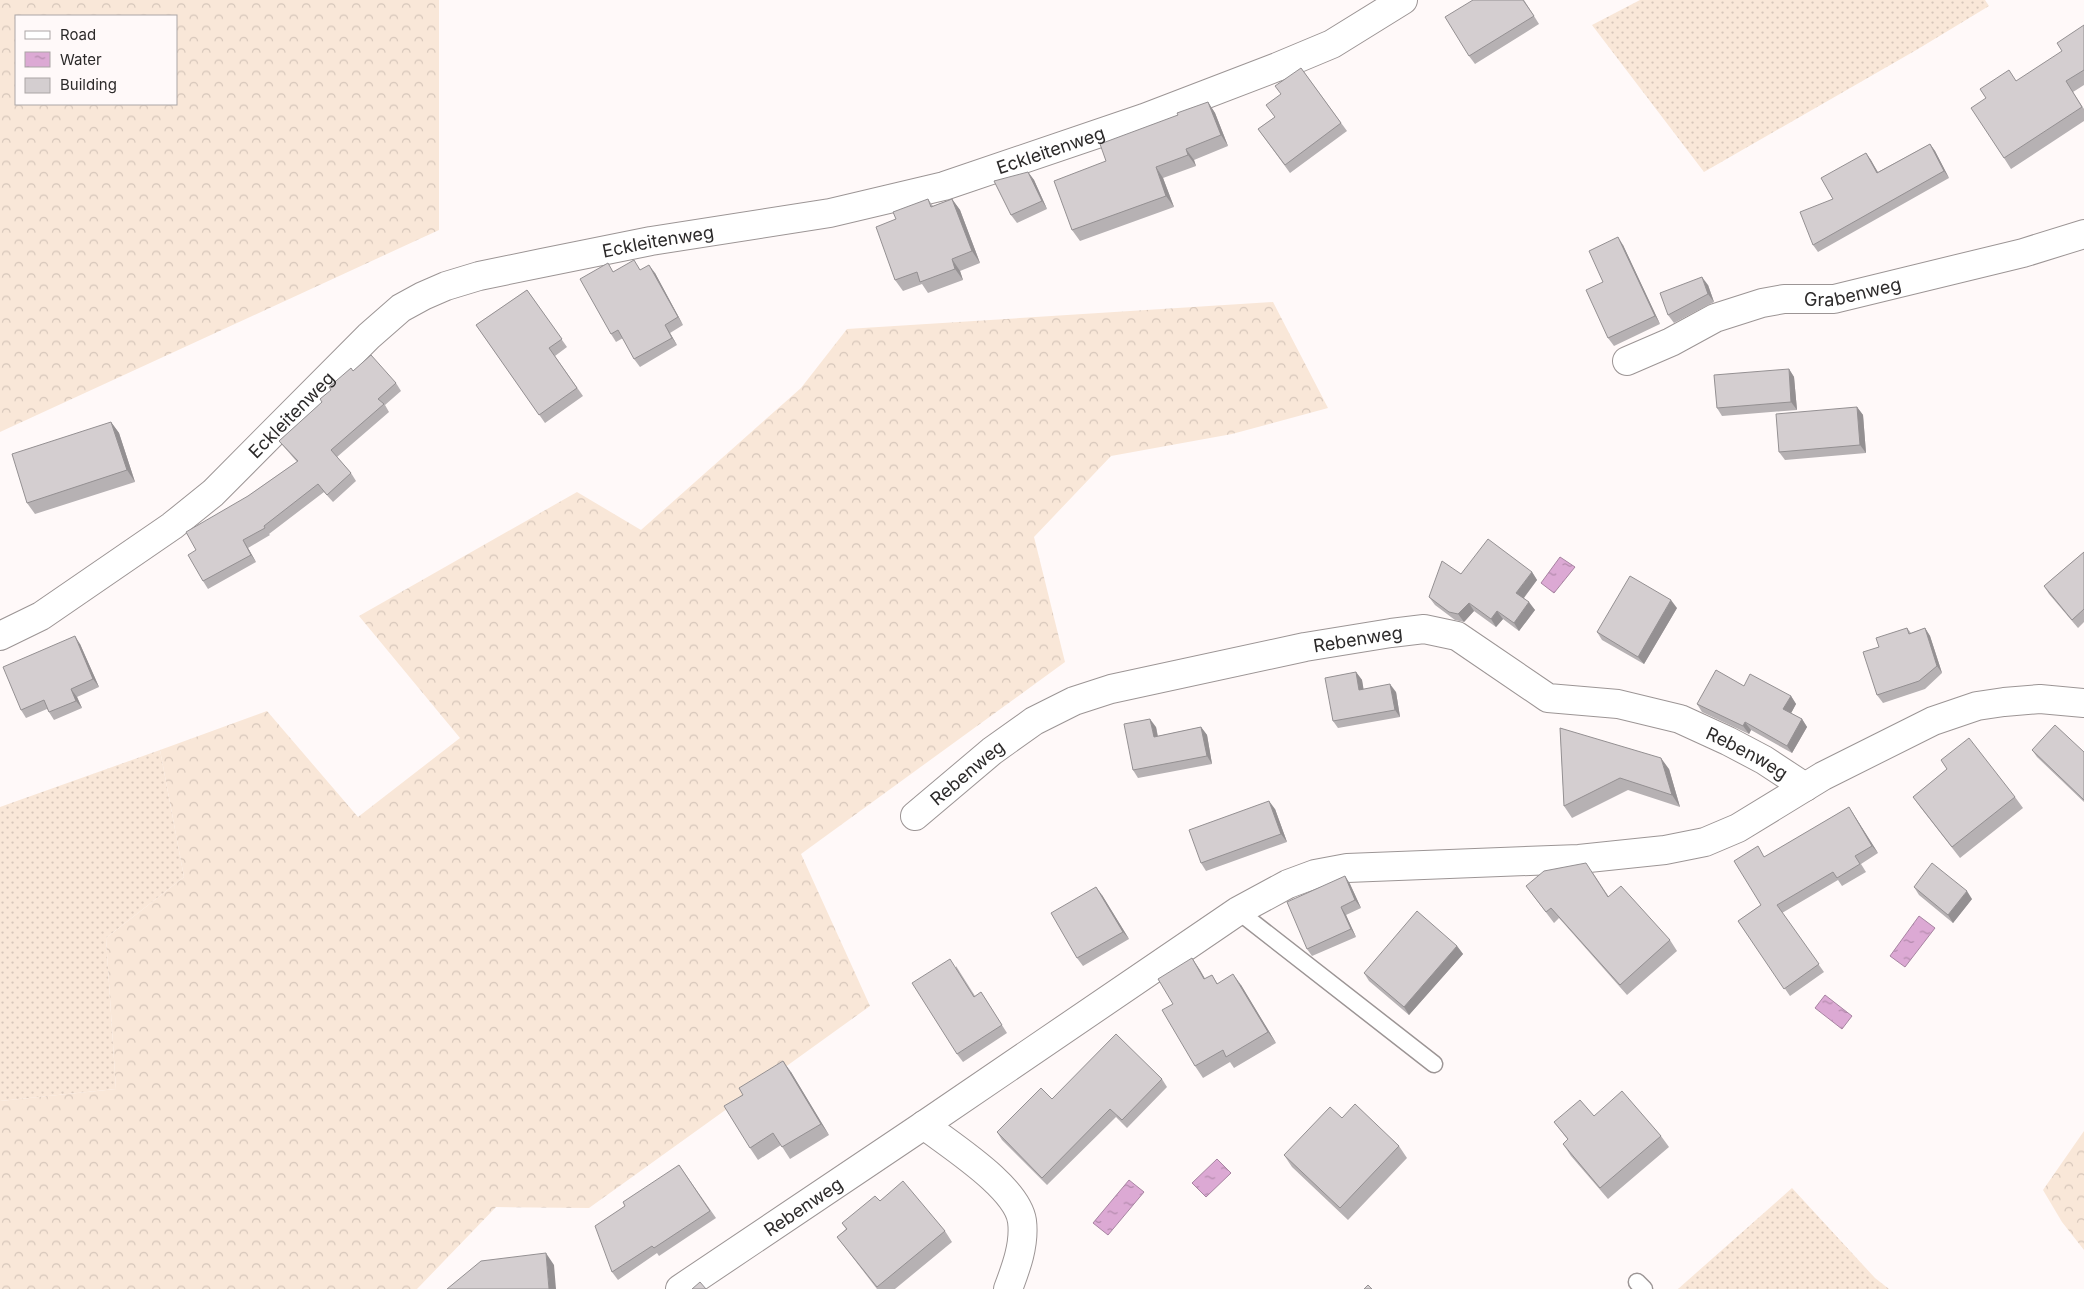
<svg xmlns="http://www.w3.org/2000/svg" width="2084" height="1289" font-family="Inter,sans-serif">
  <style>
    .grass { fill: url(#grass-dots) }
    .forest { fill: url(#forest-crowns); fill-rule: evenodd }
    .water { fill: url(#water-ripples); stroke: #a783a1 }
    .lines { fill: none; stroke-linecap: round; stroke-linejoin: round }
    .lane-casing { stroke: #9c9595; stroke-width: 19 }
    .street-casing { stroke: #9c9595; stroke-width: 30 }
    .lane { stroke: #fff; stroke-width: 16 }
    .street { stroke: #fff; stroke-width: 28 }
    .wall { fill: #b6b1b3 }
    .shaded-wall { fill: #949092 }
    .building { fill: #d4ced0; stroke: #949092 }
    .labels { text-anchor: middle; dominant-baseline: central; stroke-width: 5; stroke-linejoin: round; paint-order: stroke }
    .street-label { font-size: 18px; fill: #2c2a2a; stroke: #fff9f9 }
  </style>
  <defs>
    <pattern id="grass-dots" width="8" height="8" patternUnits="userSpaceOnUse" patternTransform="scale(1.25)"><rect width="8" height="8" fill="#f9e7d8"/><path d="M2 2h.1M6 6h.1" fill="none" stroke="#d6c6ba" stroke-width="1.8" stroke-linecap="round"/></pattern>
    <pattern id="forest-crowns" width="20" height="18" patternUnits="userSpaceOnUse" patternTransform="scale(1.25)"><rect width="20" height="18" fill="#f9e7d8"/><path d="M2 6a3 3 0 1 1 6 0M12 15a3 3 0 1 1 6 0" fill="none" stroke="#d6c6ba"/></pattern>
    <pattern id="water-ripples" width="26" height="14" patternUnits="userSpaceOnUse" patternTransform="scale(1.25)"><rect width="26" height="14" fill="#dca9d4"/><path d="M2 4q2-2 4 0t4 0M15 11q2-2 4 0t4 0" fill="none" stroke="#b38aac"/></pattern>
  </defs>
  <rect width="100%" height="100%" fill="#fff9f9"/>
  <path class="grass" d="M 1640,0 L 1985,0 L 1989,6 L 1918,49 L 1704,172 L 1592,25 Z
    M 160,750 L 184,877 L 106,938 L 116,1089 L 0,1101 L 0,807 Z
    M 1792,1188 L 1875,1278 L 1889,1289 L 1678,1289 Z"/>
  <path class="forest" d="M 0,0 L 439,0 L 439,230 L 0,432 ZM 176,16 L 176,104 L 16,104 L 16,16 Z
    M 1273,302 L 1328,408 L 1232,434 L 1111,456 L 1034,537 L 1065,662 L 801,854 L 870,1006 L 589,1208 L 496,1207 L 417,1289 L 0,1289 L 0,1101 L 116,1089 L 106,938 L 184,877 L 160,750 L 267,711 L 358,817 L 460,738 L 359,616 L 577,492 L 641,530 L 801,388 L 847,329 Z
    M 2084,1131 L 2084,1250 L 2062,1222 L 2043,1190 Z"/>
  <path class="water" d="M 1560,557 L 1575,567 L 1554,593 L 1541,583 Z
    M 1919,916 L 1935,928 L 1905,967 L 1890,956 Z
    M 1825,995 L 1852,1016 L 1842,1029 L 1815,1008 Z
    M 1217,1159 L 1231,1173 L 1206,1197 L 1192,1183 Z
    M 1129,1180 L 1144,1192 L 1108,1235 L 1093,1223 Z"/>
  <g class="lines">
    <defs>
      <path id="lane" d="M 1238,911 L 1434,1064
        M 1637,1282 L 1644,1289"/>
      <g id="street">
        <path id="s1" d="M 1627,361 L 1671,342 L 1715,318 L 1762,303 L 1784,299 L 1834,299 L 2023,253 L 2084,234"/>
        <path id="s2" d="M 0,636 L 41,616 L 172,526 L 213,493 L 369,336 L 401,308 L 423,296 L 446,286 L 479,276 L 542,263 L 651,241 L 830,213 L 944,186 L 1144,118 L 1277,67 L 1332,44 L 1403,0"/>
        <path id="s3" d="M 915,816 L 992,751 L 1034,721 L 1074,701 L 1111,689 L 1305,647 L 1391,633 L 1424,629 L 1457,636 L 1548,698 L 1618,704 L 1680,719 L 1728,741 L 1764,760 L 1805,787"/>
        <path d="M 924,1125 C 951,1146 1017,1187 1022,1221 C 1025,1244 1016,1268 1008,1289"/>
        <path id="s4" d="M 680,1289 L 924,1125 L 1238,911 L 1288,884 L 1315,874 L 1347,868 L 1579,859 L 1665,850 L 1705,842 L 1738,828 L 1823,776 L 1933,721 L 1977,706 L 2004,702 L 2040,699 L 2084,703"/>
      </g>
    </defs>
    <use href="#lane" class="lane-casing"/>
    <use href="#street" class="street-casing"/>
    <use href="#lane" class="lane"/>
    <use href="#street" class="street"/>
  </g>
  <path class="wall" d="M 1524,0 L 1539,24 L 1475,64 L 1469,56 Z
    M 2084,25 L 2084,85 L 2073,92 L 2084,109 L 2084,121 L 2011,169 L 2004,158 L 2062,51 Z
    M 1301,68 L 1347,131 L 1290,173 L 1258,129 L 1275,117 L 1281,95 Z
    M 1208,102 L 1215,113 L 1228,146 L 1194,160 L 1196,166 L 1163,178 L 1174,207 L 1080,241 L 1072,230 L 1106,161 L 1178,115 Z
    M 1930,144 L 1935,151 L 1949,178 L 1818,252 L 1813,245 L 1866,153 L 1878,172 Z
    M 1028,172 L 1034,180 L 1047,209 L 1017,223 L 1011,215 Z
    M 928,199 L 933,206 L 952,199 L 960,210 L 980,263 L 960,271 L 963,280 L 928,293 L 922,284 L 903,291 L 895,280 L 896,219 Z
    M 1623,245 L 1660,324 L 1614,346 L 1608,338 Z
    M 641,270 L 655,273 L 683,325 L 670,333 L 677,345 L 640,367 L 634,359 L 623,338 L 616,342 L 611,334 L 614,271 Z
    M 1708,285 L 1714,302 L 1674,323 L 1668,315 Z
    M 527,290 L 567,347 L 555,356 L 583,396 L 545,423 L 476,325 Z
    M 1789,369 L 1794,377 L 1797,410 L 1722,416 L 1717,408 Z
    M 353,371 L 396,383 L 401,391 L 385,405 L 389,412 L 337,457 L 351,473 L 356,481 L 333,502 L 324,492 L 269,534 L 270,535 L 248,548 L 256,562 L 208,589 L 203,581 L 196,550 L 248,496 L 297,462 L 279,441 L 322,402 Z
    M 1857,407 L 1863,415 L 1866,453 L 1785,460 L 1779,452 Z
    M 111,422 L 119,433 L 135,482 L 35,514 L 27,503 Z
    M 2084,552 L 2084,622 L 2078,628 L 2049,594 L 2044,586 Z
    M 1532,572 L 1537,580 L 1524,598 L 1535,610 L 1519,631 L 1503,619 L 1496,627 L 1474,611 L 1464,622 L 1455,620 L 1435,605 L 1429,597 L 1461,574 Z
    M 1677,608 L 1644,664 L 1602,640 L 1597,632 Z
    M 1907,628 L 1911,633 L 1925,628 L 1930,636 L 1942,673 L 1925,689 L 1883,703 L 1877,695 L 1879,647 Z
    M 80,644 L 99,687 L 77,697 L 82,708 L 54,720 L 47,709 L 26,718 L 21,710 Z
    M 1356,672 L 1362,680 L 1363,689 L 1396,692 L 1400,717 L 1338,728 L 1333,721 Z
    M 1744,686 L 1791,696 L 1796,704 L 1791,713 L 1802,719 L 1807,727 L 1792,753 L 1751,730 L 1749,734 L 1702,712 L 1697,704 Z
    M 1156,727 L 1158,736 L 1201,727 L 1207,735 L 1212,764 L 1138,778 L 1133,770 Z
    M 1560,728 L 1669,769 L 1680,807 L 1628,790 L 1572,818 L 1564,806 Z
    M 2032,750 L 2084,752 L 2084,802 L 2037,757 Z
    M 1941,760 L 2015,797 L 2023,808 L 1960,858 L 1921,808 L 1913,797 L 1947,769 Z
    M 1849,807 L 1878,853 L 1861,864 L 1866,872 L 1842,886 L 1838,880 L 1782,913 L 1824,972 L 1790,996 L 1738,921 L 1761,905 L 1765,857 Z
    M 1275,809 L 1287,842 L 1206,871 L 1201,863 Z
    M 1593,873 L 1609,897 L 1670,940 L 1677,951 L 1627,995 L 1559,918 L 1554,923 L 1526,886 Z
    M 1345,876 L 1350,884 L 1361,908 L 1346,915 L 1356,937 L 1312,956 L 1307,949 Z
    M 1914,887 L 1972,899 L 1953,923 L 1919,895 Z
    M 1102,895 L 1129,939 L 1083,966 L 1077,958 Z
    M 1457,946 L 1463,954 L 1409,1015 L 1369,981 L 1364,973 Z
    M 1192,958 L 1205,979 L 1212,975 L 1217,983 L 1241,985 L 1276,1043 L 1234,1068 L 1230,1062 L 1203,1078 L 1195,1066 Z
    M 956,966 L 975,996 L 981,992 L 1007,1033 L 963,1062 L 957,1054 Z
    M 791,1072 L 829,1135 L 790,1159 L 781,1145 L 758,1160 L 750,1148 Z
    M 1162,1079 L 1167,1087 L 1127,1128 L 1116,1117 L 1047,1185 L 1002,1140 L 997,1132 L 1052,1099 Z
    M 1594,1116 L 1661,1136 L 1669,1147 L 1608,1199 L 1571,1156 L 1563,1144 L 1568,1140 L 1554,1122 Z
    M 1342,1118 L 1399,1146 L 1407,1158 L 1348,1220 L 1292,1167 L 1284,1155 Z
    M 679,1165 L 716,1218 L 659,1256 L 657,1253 L 618,1280 L 612,1272 L 625,1206 Z
    M 842,1223 L 945,1231 L 952,1242 L 895,1289 L 877,1289 L 837,1237 L 846,1229 Z"/>
  <path class="shaded-wall" d="M 1208,102 L 1215,113 L 1228,146 L 1221,135 Z
    M 1930,144 L 1935,151 L 1949,178 L 1944,171 Z
    M 1186,149 L 1194,160 L 1196,166 L 1188,155 Z
    M 1866,153 L 1871,160 L 1882,180 L 1877,173 Z
    M 1156,167 L 1163,178 L 1174,207 L 1166,196 Z
    M 1028,172 L 1034,180 L 1047,209 L 1042,201 Z
    M 952,199 L 960,210 L 980,263 L 972,251 Z
    M 1618,237 L 1623,245 L 1660,324 L 1655,316 Z
    M 952,259 L 960,271 L 963,280 L 955,269 Z
    M 649,265 L 655,273 L 683,325 L 678,317 Z
    M 1702,277 L 1708,285 L 1714,302 L 1708,294 Z
    M 665,325 L 670,333 L 677,345 L 672,338 Z
    M 1789,369 L 1794,377 L 1797,410 L 1791,402 Z
    M 1857,407 L 1863,415 L 1866,453 L 1860,445 Z
    M 111,422 L 119,433 L 135,482 L 127,470 Z
    M 243,540 L 248,548 L 256,562 L 251,555 Z
    M 1532,572 L 1537,580 L 1522,600 L 1516,593 Z
    M 1671,600 L 1677,608 L 1644,664 L 1638,657 Z
    M 1529,602 L 1535,610 L 1519,631 L 1514,623 Z
    M 1469,603 L 1474,611 L 1464,622 L 1458,614 Z
    M 1497,611 L 1503,619 L 1496,627 L 1491,619 Z
    M 1925,628 L 1930,636 L 1942,673 L 1937,666 Z
    M 75,636 L 80,644 L 99,687 L 93,679 Z
    M 1356,672 L 1362,680 L 1365,697 L 1359,690 Z
    M 1390,684 L 1396,692 L 1400,717 L 1395,710 Z
    M 71,689 L 77,697 L 82,708 L 76,701 Z
    M 1791,696 L 1796,704 L 1789,717 L 1783,709 Z
    M 1150,719 L 1156,727 L 1159,745 L 1154,737 Z
    M 1802,719 L 1807,727 L 1792,753 L 1787,746 Z
    M 1745,722 L 1751,730 L 1749,734 L 1743,726 Z
    M 1201,727 L 1207,735 L 1212,764 L 1207,756 Z
    M 1661,758 L 1669,769 L 1680,807 L 1672,795 Z
    M 1269,801 L 1275,809 L 1287,842 L 1281,834 Z
    M 1849,807 L 1854,815 L 1878,853 L 1872,846 Z
    M 1345,876 L 1350,884 L 1361,908 L 1355,900 Z
    M 1096,887 L 1102,895 L 1129,939 L 1123,932 Z
    M 1967,891 L 1972,899 L 1953,923 L 1948,915 Z
    M 1341,907 L 1346,915 L 1356,937 L 1351,929 Z
    M 1457,946 L 1463,954 L 1409,1015 L 1404,1007 Z
    M 1192,958 L 1200,970 L 1212,991 L 1204,979 Z
    M 1233,974 L 1241,985 L 1276,1043 L 1268,1032 Z
    M 783,1061 L 791,1072 L 829,1135 L 821,1124 Z
    M 546,1253 L 554,1265 L 556,1289 L 549,1289 Z"/>
  <path class="building" d="M 1473,0 L 1523,0 L 1534,16 L 1469,56 L 1445,17 Z
    M 2084,25 L 2084,70 L 2066,81 L 2082,107 L 2004,158 L 1971,108 L 1986,98 L 1980,89 L 2009,70 L 2016,81 L 2062,51 L 2057,43 Z
    M 1301,68 L 1341,123 L 1285,165 L 1258,129 L 1275,117 L 1266,105 L 1281,94 L 1275,86 Z
    M 1208,102 L 1221,135 L 1186,149 L 1188,155 L 1156,167 L 1166,196 L 1072,230 L 1054,181 L 1106,161 L 1100,144 L 1178,115 L 1177,113 Z
    M 1930,144 L 1944,171 L 1813,245 L 1800,212 L 1833,199 L 1821,178 L 1866,153 L 1877,173 Z
    M 1028,172 L 1042,201 L 1011,215 L 994,181 Z
    M 928,199 L 931,207 L 952,199 L 972,251 L 952,259 L 955,269 L 920,282 L 917,272 L 895,280 L 876,227 L 896,219 L 893,212 Z
    M 1618,237 L 1655,316 L 1608,338 L 1586,290 L 1603,282 L 1589,251 Z
    M 634,260 L 640,270 L 649,265 L 678,317 L 665,325 L 672,338 L 634,359 L 618,330 L 611,334 L 580,279 L 608,263 L 613,272 Z
    M 1702,277 L 1708,294 L 1668,315 L 1660,293 Z
    M 527,290 L 562,339 L 549,348 L 577,388 L 539,415 L 476,325 Z
    M 371,355 L 396,383 L 378,399 L 384,404 L 331,450 L 351,473 L 327,495 L 318,484 L 264,526 L 265,528 L 243,540 L 251,555 L 203,581 L 188,555 L 196,550 L 186,532 L 248,496 L 298,461 L 279,441 L 322,402 L 320,399 L 331,390 L 329,387 L 351,368 L 353,371 Z
    M 1789,369 L 1791,402 L 1717,408 L 1714,375 Z
    M 1857,407 L 1860,445 L 1779,452 L 1776,414 Z
    M 111,422 L 127,470 L 27,503 L 12,454 Z
    M 1488,539 L 1532,572 L 1516,593 L 1529,602 L 1514,623 L 1497,611 L 1491,619 L 1469,603 L 1458,614 L 1449,612 L 1429,597 L 1442,561 L 1461,574 Z
    M 2084,552 L 2084,609 L 2072,620 L 2044,586 Z
    M 1630,576 L 1671,600 L 1638,657 L 1597,632 Z
    M 1907,628 L 1909,634 L 1925,628 L 1937,666 L 1919,681 L 1877,695 L 1863,652 L 1879,647 L 1876,638 Z
    M 75,636 L 93,679 L 71,689 L 76,701 L 49,712 L 44,700 L 21,710 L 3,667 Z
    M 1716,670 L 1744,686 L 1750,674 L 1791,696 L 1783,709 L 1802,719 L 1787,746 L 1745,722 L 1743,726 L 1697,704 Z
    M 1356,672 L 1359,690 L 1390,684 L 1395,710 L 1333,721 L 1325,678 Z
    M 1150,719 L 1154,737 L 1201,727 L 1207,756 L 1133,770 L 1124,724 Z
    M 2055,725 L 2084,752 L 2084,800 L 2032,750 Z
    M 1560,728 L 1661,758 L 1672,795 L 1620,778 L 1564,806 Z
    M 1969,738 L 2015,797 L 1952,847 L 1913,797 L 1947,769 L 1941,760 Z
    M 1269,801 L 1281,834 L 1201,863 L 1189,830 Z
    M 1849,807 L 1872,846 L 1855,856 L 1860,864 L 1837,878 L 1833,872 L 1777,905 L 1819,964 L 1784,989 L 1738,921 L 1761,905 L 1734,861 L 1758,846 L 1764,857 Z
    M 1586,863 L 1608,897 L 1621,886 L 1670,940 L 1620,985 L 1551,908 L 1546,912 L 1526,886 L 1544,871 Z
    M 1932,863 L 1967,891 L 1948,915 L 1914,887 Z
    M 1345,876 L 1355,900 L 1341,907 L 1351,929 L 1307,949 L 1287,902 Z
    M 1096,887 L 1123,932 L 1077,958 L 1051,913 Z
    M 1417,911 L 1457,946 L 1404,1007 L 1364,973 Z
    M 1192,958 L 1204,979 L 1212,975 L 1217,984 L 1233,974 L 1268,1032 L 1226,1057 L 1223,1050 L 1195,1066 L 1162,1010 L 1173,1004 L 1158,979 Z
    M 950,959 L 974,997 L 981,992 L 1002,1025 L 957,1054 L 912,983 Z
    M 1116,1034 L 1162,1079 L 1122,1120 L 1110,1109 L 1042,1178 L 997,1132 L 1041,1088 L 1052,1099 Z
    M 783,1061 L 821,1124 L 782,1147 L 773,1133 L 750,1148 L 724,1106 L 743,1095 L 739,1088 Z
    M 1622,1091 L 1661,1136 L 1600,1188 L 1563,1144 L 1568,1139 L 1554,1122 L 1580,1100 L 1594,1116 Z
    M 1355,1104 L 1399,1146 L 1340,1208 L 1284,1155 L 1330,1107 L 1342,1118 Z
    M 679,1165 L 710,1211 L 654,1248 L 652,1246 L 612,1272 L 595,1226 L 625,1206 L 623,1202 Z
    M 903,1181 L 945,1231 L 877,1287 L 837,1237 L 847,1229 L 842,1223 L 875,1196 L 880,1201 Z
    M 546,1253 L 549,1289 L 447,1289 L 481,1261 Z
    M 700,1282 L 706,1289 L 692,1289 Z
    M 1368,1285 L 1372,1289 L 1364,1289 Z"/>
  <g class="labels">
    <g class="street-label">
      <text stroke="none"><textPath href="#s2" startOffset="1192">Eckleitenweg</textPath></text>
      <text stroke="none"><textPath href="#s2" startOffset="788">Eckleitenweg</textPath></text>
      <text stroke="none"><textPath href="#s1" startOffset="239">Grabenweg</textPath></text>
      <text stroke="none"><textPath href="#s2" startOffset="368">Eckleitenweg</textPath></text>
      <text stroke="none"><textPath href="#s3" startOffset="488">Rebenweg</textPath></text>
      <text stroke="none"><textPath href="#s3" startOffset="908">Rebenweg</textPath></text>
      <text stroke="none"><textPath href="#s3" startOffset="68">Rebenweg</textPath></text>
      <text stroke="none"><textPath href="#s4" startOffset="148">Rebenweg</textPath></text>
    </g>
  </g>
  <rect x="15" y="15" width="162" height="90" fill="#fff9f9" stroke="#aba6a6"/>
  <rect x="25" y="31" width="25" height="8" fill="#ffffff" stroke="#aba6a6"/>
  <text x="60" y="40" font-size="15" fill="#2c2a2a">Road</text>
  <rect x="25" y="52" width="25" height="15" fill="url(#water-ripples)" stroke="#aba6a6"/>
  <text x="60" y="65" font-size="15" fill="#2c2a2a">Water</text>
  <rect x="25" y="78" width="25" height="15" fill="#d4ced0" stroke="#aba6a6"/>
  <text x="60" y="90" font-size="15" fill="#2c2a2a">Building</text>
</svg>
